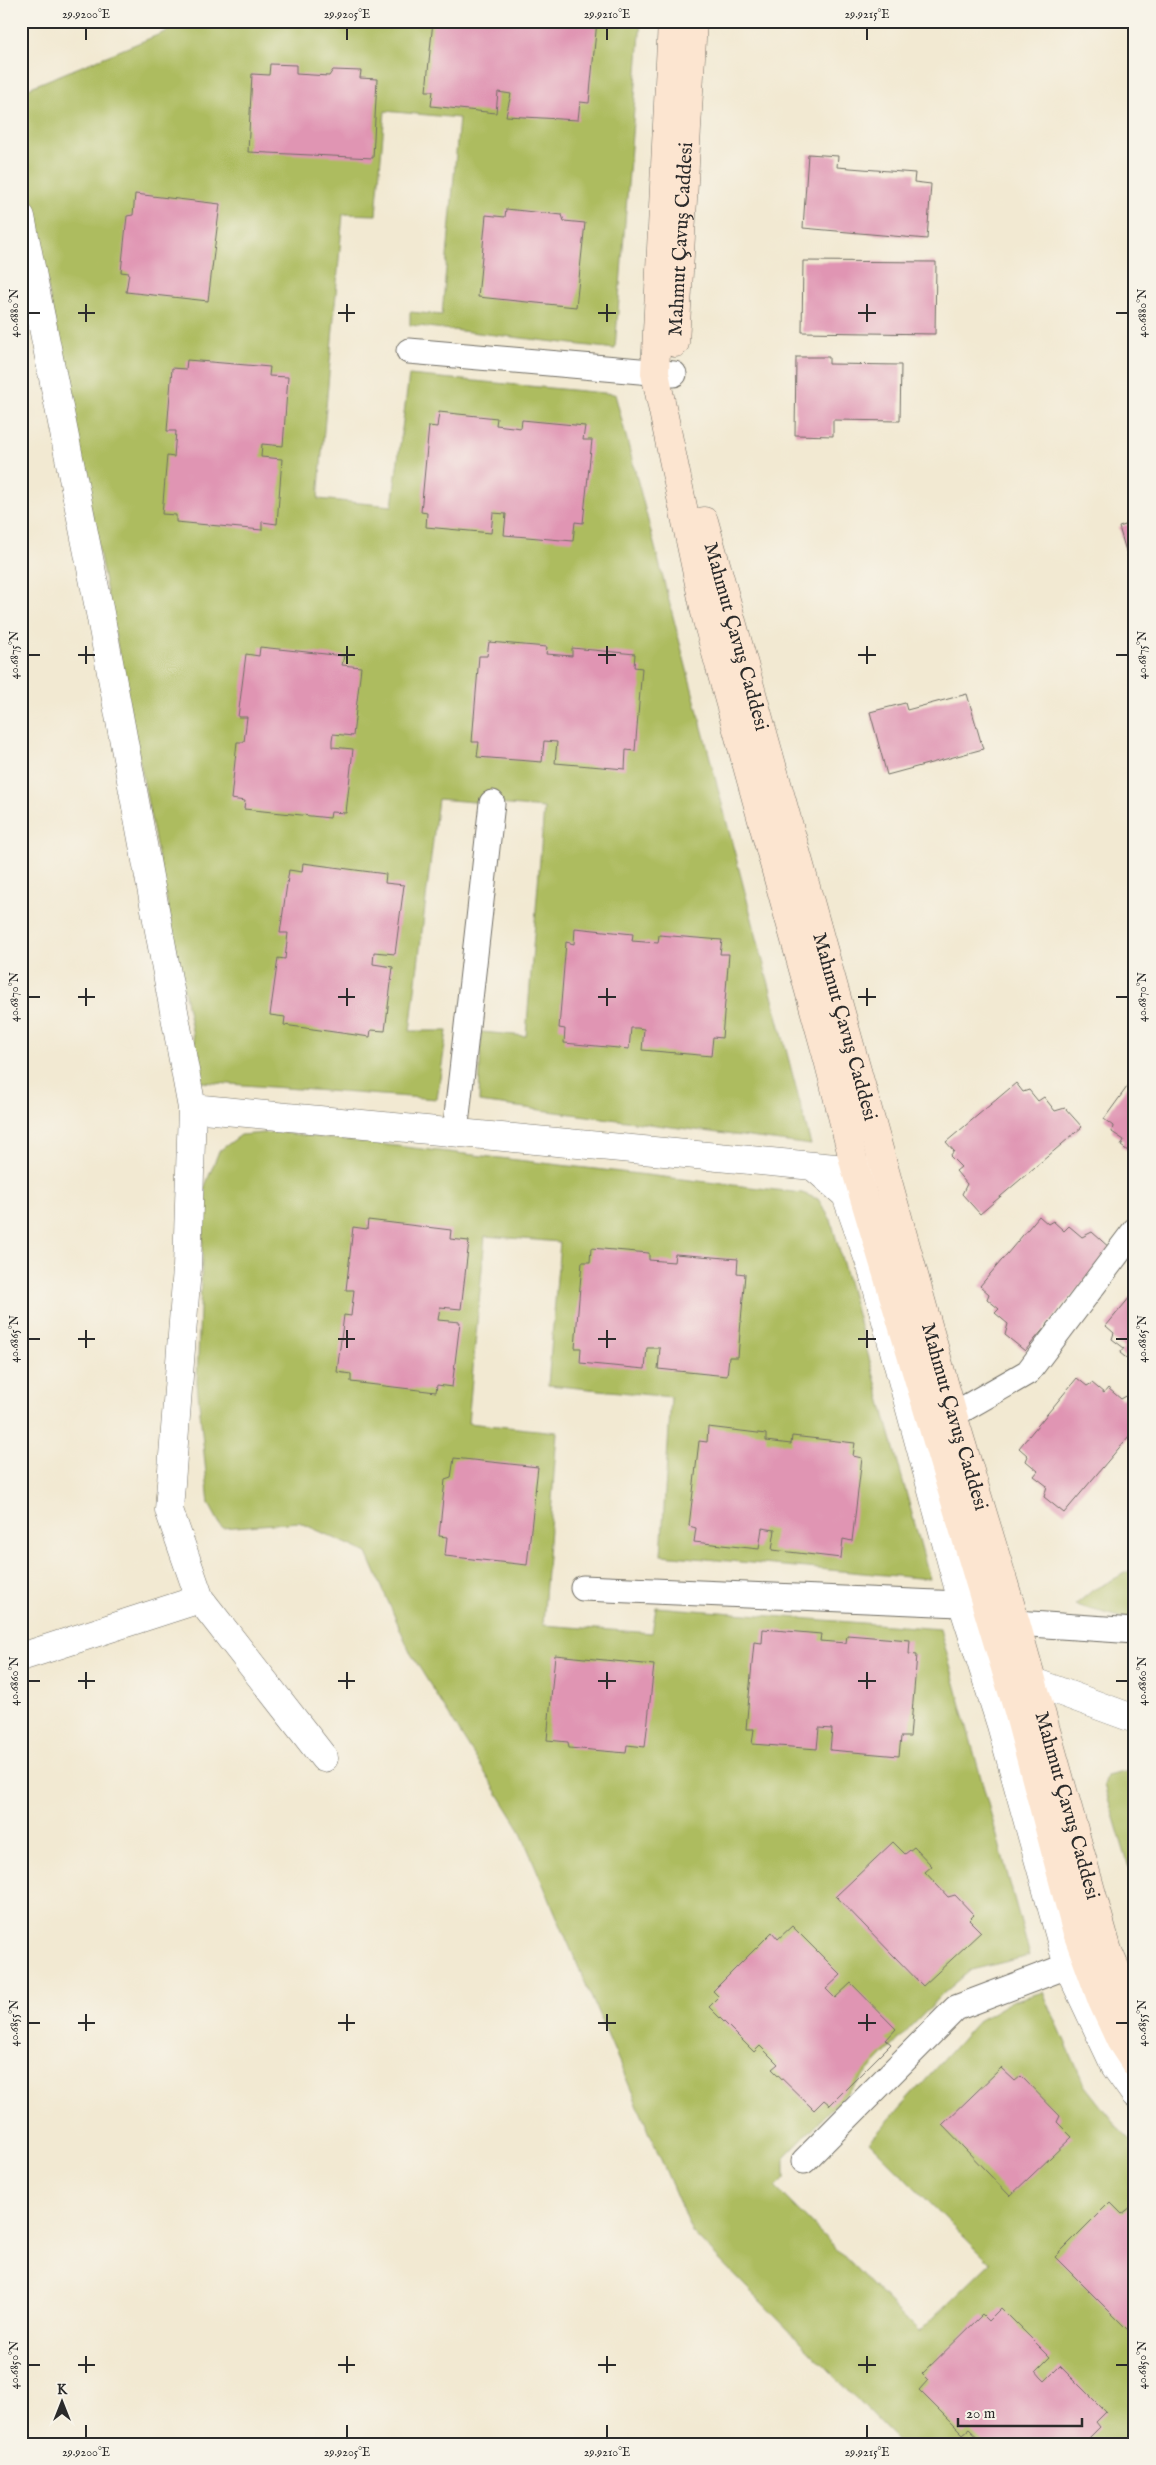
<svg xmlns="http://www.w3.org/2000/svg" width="1156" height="2465" font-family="'IM FELL English',serif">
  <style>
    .green { fill: #adbc5f; stroke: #6c7445 }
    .building { fill: #e095b3 }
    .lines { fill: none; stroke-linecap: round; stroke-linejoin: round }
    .service-casing { stroke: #716e65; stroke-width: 27 }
    .pedestrian-casing { stroke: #716e65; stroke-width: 29 }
    .minor-casing { stroke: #716e65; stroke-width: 29 }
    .tertiary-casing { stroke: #716e65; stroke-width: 29 }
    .secondary-casing { stroke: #716e65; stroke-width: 29 }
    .service { stroke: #fff; stroke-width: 25 }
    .pedestrian { stroke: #fff; stroke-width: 28 }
    .minor { stroke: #fff; stroke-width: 28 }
    .tertiary { stroke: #fff; stroke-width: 28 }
    .secondary { stroke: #fce5d0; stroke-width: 28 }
    .ticks { fill: none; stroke: #2b2b2b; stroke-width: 2 }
    .labels { text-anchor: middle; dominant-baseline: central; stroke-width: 4; stroke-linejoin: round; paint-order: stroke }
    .street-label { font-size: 20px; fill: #2b2b2b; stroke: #f7f3e8 }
    .neatline { fill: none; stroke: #2b2b2b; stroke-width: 2 }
    .ticks-label { font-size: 12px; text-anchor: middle; fill: #2b2b2b }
  </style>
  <rect width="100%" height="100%" fill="#f7f3e8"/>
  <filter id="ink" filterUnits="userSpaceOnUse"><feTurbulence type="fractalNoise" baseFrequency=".02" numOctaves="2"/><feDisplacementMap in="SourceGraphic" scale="10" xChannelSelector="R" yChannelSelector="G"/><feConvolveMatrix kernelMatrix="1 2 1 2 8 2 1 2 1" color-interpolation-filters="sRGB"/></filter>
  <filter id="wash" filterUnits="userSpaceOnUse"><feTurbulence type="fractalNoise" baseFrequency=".0096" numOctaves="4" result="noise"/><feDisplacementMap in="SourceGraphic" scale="20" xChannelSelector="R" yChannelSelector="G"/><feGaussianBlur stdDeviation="1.12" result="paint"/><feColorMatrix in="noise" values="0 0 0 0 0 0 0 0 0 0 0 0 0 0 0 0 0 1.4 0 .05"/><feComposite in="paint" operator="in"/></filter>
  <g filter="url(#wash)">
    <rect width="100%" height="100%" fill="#f2e9d2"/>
    <path class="green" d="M 192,21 L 641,21 L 615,349 L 410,325 L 410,312 L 442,315 L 459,118 L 385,111 L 376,215 L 343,214 L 318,499 L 392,506 L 409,375 L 615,394 L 811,1145 L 479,1102 L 481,1032 L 526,1036 L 544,808 L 438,799 L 410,1031 L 447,1031 L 437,1099 L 202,1082 L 21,149 L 21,91 Z
      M 275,1132 L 802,1193 L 818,1199 L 831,1220 L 930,1579 L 661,1555 L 671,1397 L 548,1385 L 560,1242 L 485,1236 L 468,1423 L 557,1432 L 543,1625 L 652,1633 L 656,1607 L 940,1629 L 1030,1956 L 971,1970 L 944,1993 L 785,2157 L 785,2179 L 776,2188 L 919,2332 L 990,2263 L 869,2142 L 978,2021 L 1012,2001 L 1043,1992 L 1085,2086 L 1119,2129 L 1135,2145 L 1135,2444 L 901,2444 L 692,2232 L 518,1826 L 411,1654 L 367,1553 L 299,1522 L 222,1528 L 209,1504 L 197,1382 L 205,1186 L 219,1151 L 241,1135 Z
      M 1135,1568 L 1135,1621 L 1075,1605 L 1093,1590 Z
      M 1123,1772 L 1135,1772 L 1135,1887 L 1104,1785 L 1107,1776 Z"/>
    <g id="blocks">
      <path class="building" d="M 433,21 L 597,21 L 589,103 L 580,102 L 578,120 L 506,116 L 511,94 L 498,92 L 496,113 L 431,106 L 433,91 L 426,91 Z
        M 270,64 L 296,65 L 296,74 L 329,76 L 333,70 L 361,71 L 360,78 L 377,79 L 373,158 L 248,152 L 252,74 L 269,75 Z
        M 808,154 L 838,156 L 837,167 L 915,173 L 914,182 L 931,184 L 927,239 L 803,228 Z
        M 135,194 L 220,204 L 208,301 L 126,292 L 129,273 L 121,272 L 127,216 L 133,215 Z
        M 506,209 L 562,215 L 564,221 L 585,223 L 576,307 L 478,297 L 486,215 L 505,217 Z
        M 803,261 L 936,262 L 935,334 L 802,332 Z
        M 796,357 L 829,357 L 829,364 L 901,365 L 900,421 L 833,420 L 833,436 L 795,435 Z
        M 187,360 L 270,367 L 269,376 L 288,377 L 283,446 L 262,444 L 261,457 L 282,459 L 277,524 L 262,522 L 262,530 L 176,522 L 176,515 L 162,514 L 167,456 L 174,457 L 176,431 L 167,431 L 172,368 L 186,369 Z
        M 439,412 L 497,418 L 496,425 L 521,428 L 522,420 L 585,426 L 583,440 L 592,440 L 583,523 L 575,522 L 573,541 L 504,535 L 506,514 L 493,513 L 491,533 L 426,527 L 427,513 L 421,512 L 429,426 L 437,427 Z
        M 1135,522 L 1135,579 L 1134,579 L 1119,527 Z
        M 489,642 L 547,647 L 546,654 L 572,656 L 572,648 L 635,654 L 634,667 L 642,668 L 635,751 L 626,750 L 625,769 L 555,763 L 557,742 L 544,741 L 542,762 L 477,757 L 479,742 L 472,742 L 479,656 L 487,656 Z
        M 260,647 L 344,656 L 342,665 L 361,667 L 353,736 L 333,734 L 332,740 L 332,747 L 353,749 L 346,813 L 331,812 L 330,818 L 244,809 L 245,801 L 231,799 L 237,742 L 244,742 L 247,717 L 238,717 L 246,654 L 259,656 Z
        M 967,694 L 983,749 L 887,775 L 870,712 L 905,703 L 907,710 Z
        M 303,863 L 386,874 L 385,883 L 404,885 L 395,954 L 374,952 L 373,964 L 393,967 L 385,1031 L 371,1030 L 370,1037 L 284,1025 L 285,1017 L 270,1015 L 278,958 L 285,959 L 288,933 L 280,933 L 289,870 L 302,872 Z
        M 575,928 L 633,934 L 632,941 L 658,943 L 659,935 L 722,940 L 720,954 L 729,954 L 722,1038 L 713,1037 L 711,1056 L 642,1050 L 644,1029 L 637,1028 L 631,1028 L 629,1049 L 564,1043 L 565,1029 L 559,1028 L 566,942 L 574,944 Z
        M 1135,1076 L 1135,1156 L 1121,1146 L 1124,1140 L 1112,1132 L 1113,1126 L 1104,1119 Z
        M 1016,1083 L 1023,1092 L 1029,1090 L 1038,1101 L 1044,1097 L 1055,1111 L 1065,1108 L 1082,1127 L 980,1214 L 962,1194 L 967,1184 L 956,1171 L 961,1167 L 950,1156 L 954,1151 L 946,1142 Z
        M 1039,1216 L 1048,1224 L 1053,1221 L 1064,1231 L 1069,1226 L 1082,1237 L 1092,1232 L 1111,1249 L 1025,1351 L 1005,1335 L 1008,1324 L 995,1313 L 999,1309 L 987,1299 L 989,1294 L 980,1286 Z
        M 368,1220 L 451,1230 L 450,1239 L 469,1241 L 461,1309 L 440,1307 L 438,1320 L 460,1322 L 452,1387 L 437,1385 L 436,1392 L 351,1382 L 351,1374 L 337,1372 L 344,1315 L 351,1316 L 354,1290 L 346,1290 L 353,1227 L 367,1229 Z
        M 591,1248 L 649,1253 L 649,1260 L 674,1262 L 675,1254 L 738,1259 L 737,1273 L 745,1274 L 738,1357 L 729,1357 L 727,1376 L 658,1369 L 660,1348 L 647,1348 L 645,1369 L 580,1363 L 581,1348 L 575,1348 L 582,1262 L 590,1262 Z
        M 1135,1291 L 1135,1378 L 1131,1374 L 1134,1364 L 1120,1353 L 1124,1348 L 1112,1339 L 1114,1333 L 1106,1326 Z
        M 1077,1378 L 1087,1386 L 1092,1383 L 1104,1393 L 1108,1388 L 1121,1399 L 1130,1394 L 1135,1398 L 1135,1429 L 1064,1513 L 1044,1497 L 1047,1486 L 1034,1476 L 1038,1471 L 1026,1461 L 1028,1456 L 1019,1448 Z
        M 708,1427 L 766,1434 L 766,1441 L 791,1444 L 792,1436 L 855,1443 L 853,1456 L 862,1458 L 852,1541 L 843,1539 L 841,1558 L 772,1550 L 775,1530 L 762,1528 L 759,1549 L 694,1542 L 696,1528 L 689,1526 L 699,1441 L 707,1442 Z
        M 454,1458 L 538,1467 L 527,1565 L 445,1556 L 447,1537 L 439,1536 L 445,1480 L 451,1478 Z
        M 763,1629 L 821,1634 L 820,1641 L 846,1643 L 847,1635 L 910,1640 L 909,1654 L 917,1655 L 910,1737 L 901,1737 L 899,1756 L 830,1750 L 832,1729 L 819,1728 L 817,1749 L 752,1744 L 754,1729 L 746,1729 L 754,1642 L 762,1643 Z
        M 555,1655 L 654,1665 L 645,1747 L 627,1745 L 626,1753 L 569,1748 L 568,1742 L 547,1740 Z
        M 893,1842 L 905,1854 L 914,1847 L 932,1866 L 925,1872 L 948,1897 L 955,1895 L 974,1915 L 969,1920 L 981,1932 L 923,1986 L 836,1896 Z
        M 792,1926 L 841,1975 L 826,1989 L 835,1998 L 851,1983 L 896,2029 L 886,2040 L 891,2044 L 830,2105 L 824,2100 L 814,2110 L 772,2069 L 778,2064 L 760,2046 L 754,2052 L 709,2007 L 719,1997 L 713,1991 L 772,1932 L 778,1939 Z
        M 1001,2068 L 1015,2081 L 1021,2076 L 1060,2116 L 1057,2122 L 1072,2137 L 1010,2196 L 942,2125 Z
        M 1110,2202 L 1122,2214 L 1131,2207 L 1135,2211 L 1135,2337 L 1055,2257 Z
        M 1001,2308 L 1050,2357 L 1036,2371 L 1041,2377 L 1045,2381 L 1060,2366 L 1106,2412 L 1096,2422 L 1100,2427 L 1083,2444 L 985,2444 L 969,2429 L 963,2434 L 919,2390 L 928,2380 L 922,2374 L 982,2315 L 988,2321 Z"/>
    </g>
  </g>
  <g filter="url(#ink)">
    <use href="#blocks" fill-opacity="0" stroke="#716e65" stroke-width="1"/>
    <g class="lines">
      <defs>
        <path id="service" d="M 409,351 L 674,374
          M 455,1133 L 492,803
          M 953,1415 L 1028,1372 L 1135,1230
          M 583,1588 L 983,1605
          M 1016,1623 L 1135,1631
          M 804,2161 L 956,2008 L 1086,1959"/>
        <path id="pedestrian" d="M 1031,1681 L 1135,1719"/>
        <path id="minor" d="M 21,217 L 100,613 L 192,1108 L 187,1268 L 169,1510 L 200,1599 L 324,1758
          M 192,1108 L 878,1172
          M 21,1657 L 200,1599"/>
        <path id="tertiary" d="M 814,1167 L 846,1195 L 872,1269 L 963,1605 L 1001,1725 L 1068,1966 L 1115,2066 L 1135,2094"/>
        <g id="secondary">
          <path d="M 672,21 L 655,373 L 706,617 L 828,1060 L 856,1171 L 1018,1711 L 1076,1930 L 1102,2001 L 1120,2040 L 1135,2063"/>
          <path id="s1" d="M 675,343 L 693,21"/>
          <path id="s2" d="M 704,521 L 953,1415 L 1016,1623 L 1108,1951 L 1135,2013"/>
        </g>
      </defs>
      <use href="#service" class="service-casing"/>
      <use href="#pedestrian" class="pedestrian-casing"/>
      <use href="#minor" class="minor-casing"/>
      <use href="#tertiary" class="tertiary-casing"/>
      <use href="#secondary" class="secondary-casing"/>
      <use href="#service" class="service"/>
      <use href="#pedestrian" class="pedestrian"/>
      <use href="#minor" class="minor"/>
      <use href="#tertiary" class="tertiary"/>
      <use href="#secondary" class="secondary"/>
    </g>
  </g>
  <path class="ticks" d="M 86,28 L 86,40M 347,28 L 347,40M 607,28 L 607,40M 867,28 L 867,40M 86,304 L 86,322M 347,304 L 347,322M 607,304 L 607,322M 867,304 L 867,322M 28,313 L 40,313M 78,313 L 95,313M 338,313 L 355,313M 598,313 L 616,313M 858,313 L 876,313M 1116,313 L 1128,313M 86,646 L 86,664M 347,646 L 347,664M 607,646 L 607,664M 867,646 L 867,664M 28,655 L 40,655M 78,655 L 95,655M 338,655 L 355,655M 598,655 L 616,655M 858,655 L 876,655M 1116,655 L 1128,655M 86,988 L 86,1006M 347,988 L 347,1006M 607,988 L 607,1006M 867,988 L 867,1006M 28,997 L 40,997M 78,997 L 95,997M 338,997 L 355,997M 598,997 L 616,997M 858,997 L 876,997M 1116,997 L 1128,997M 86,1330 L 86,1348M 347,1330 L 347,1348M 607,1330 L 607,1348M 867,1330 L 867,1348M 28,1339 L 40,1339M 78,1339 L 95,1339M 338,1339 L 355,1339M 598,1339 L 616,1339M 858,1339 L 876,1339M 1116,1339 L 1128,1339M 86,1672 L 86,1689M 347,1672 L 347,1689M 607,1672 L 607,1689M 867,1672 L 867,1689M 28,1681 L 40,1681M 78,1681 L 95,1681M 338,1681 L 355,1681M 598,1681 L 616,1681M 858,1681 L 876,1681M 1116,1681 L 1128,1681M 86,2014 L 86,2031M 347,2014 L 347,2031M 607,2014 L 607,2031M 867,2014 L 867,2031M 28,2023 L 40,2023M 78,2023 L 95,2023M 338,2023 L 355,2023M 598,2023 L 616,2023M 858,2023 L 876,2023M 1116,2023 L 1128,2023M 86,2356 L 86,2373M 347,2356 L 347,2373M 607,2356 L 607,2373M 867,2356 L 867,2373M 28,2365 L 40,2365M 78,2365 L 95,2365M 338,2365 L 355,2365M 598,2365 L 616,2365M 858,2365 L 876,2365M 1116,2365 L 1128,2365M 86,2425 L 86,2438M 347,2425 L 347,2438M 607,2425 L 607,2438M 867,2425 L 867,2438"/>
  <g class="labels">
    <g class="street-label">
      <text stroke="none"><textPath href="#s1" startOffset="104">Mahmut Çavuş Caddesi</textPath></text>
      <text stroke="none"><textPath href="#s2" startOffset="120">Mahmut Çavuş Caddesi</textPath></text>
      <text stroke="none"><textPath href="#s2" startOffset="525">Mahmut Çavuş Caddesi</textPath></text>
      <text stroke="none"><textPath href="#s2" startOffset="930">Mahmut Çavuş Caddesi</textPath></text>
      <text stroke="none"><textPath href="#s2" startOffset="1335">Mahmut Çavuş Caddesi</textPath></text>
    </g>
  </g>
  <rect width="1156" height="2465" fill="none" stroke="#f7f3e8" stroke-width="55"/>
  <g transform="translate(62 2402)" stroke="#f7f3e8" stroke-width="4" paint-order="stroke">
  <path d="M0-4L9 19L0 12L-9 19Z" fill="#2b2b2b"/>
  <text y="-8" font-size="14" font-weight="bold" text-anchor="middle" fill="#2b2b2b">K</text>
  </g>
  <path d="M958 2418v8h124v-8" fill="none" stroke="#2b2b2b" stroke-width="2.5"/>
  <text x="966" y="2418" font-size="15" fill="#2b2b2b" stroke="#f7f3e8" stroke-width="4" paint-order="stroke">20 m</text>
  <rect x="28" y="28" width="1100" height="2410" class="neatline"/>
  <g class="ticks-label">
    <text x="86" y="18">29.9200°E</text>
    <text x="347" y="18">29.9205°E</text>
    <text x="607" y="18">29.9210°E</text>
    <text x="867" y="18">29.9215°E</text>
    <text transform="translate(14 313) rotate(-90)" y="4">40.6880°N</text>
    <text transform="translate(1142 313) rotate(-90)" y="4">40.6880°N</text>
    <text transform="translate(14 655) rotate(-90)" y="4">40.6875°N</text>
    <text transform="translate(1142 655) rotate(-90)" y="4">40.6875°N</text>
    <text transform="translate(14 997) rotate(-90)" y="4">40.6870°N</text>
    <text transform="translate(1142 997) rotate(-90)" y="4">40.6870°N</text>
    <text transform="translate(14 1339) rotate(-90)" y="4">40.6865°N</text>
    <text transform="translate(1142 1339) rotate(-90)" y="4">40.6865°N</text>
    <text transform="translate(14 1681) rotate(-90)" y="4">40.6860°N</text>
    <text transform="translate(1142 1681) rotate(-90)" y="4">40.6860°N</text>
    <text transform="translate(14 2023) rotate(-90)" y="4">40.6855°N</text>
    <text transform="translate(1142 2023) rotate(-90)" y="4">40.6855°N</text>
    <text transform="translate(14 2365) rotate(-90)" y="4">40.6850°N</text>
    <text transform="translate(1142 2365) rotate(-90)" y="4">40.6850°N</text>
    <text x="86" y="2456">29.9200°E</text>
    <text x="347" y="2456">29.9205°E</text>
    <text x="607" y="2456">29.9210°E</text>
    <text x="867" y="2456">29.9215°E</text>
  </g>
</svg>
